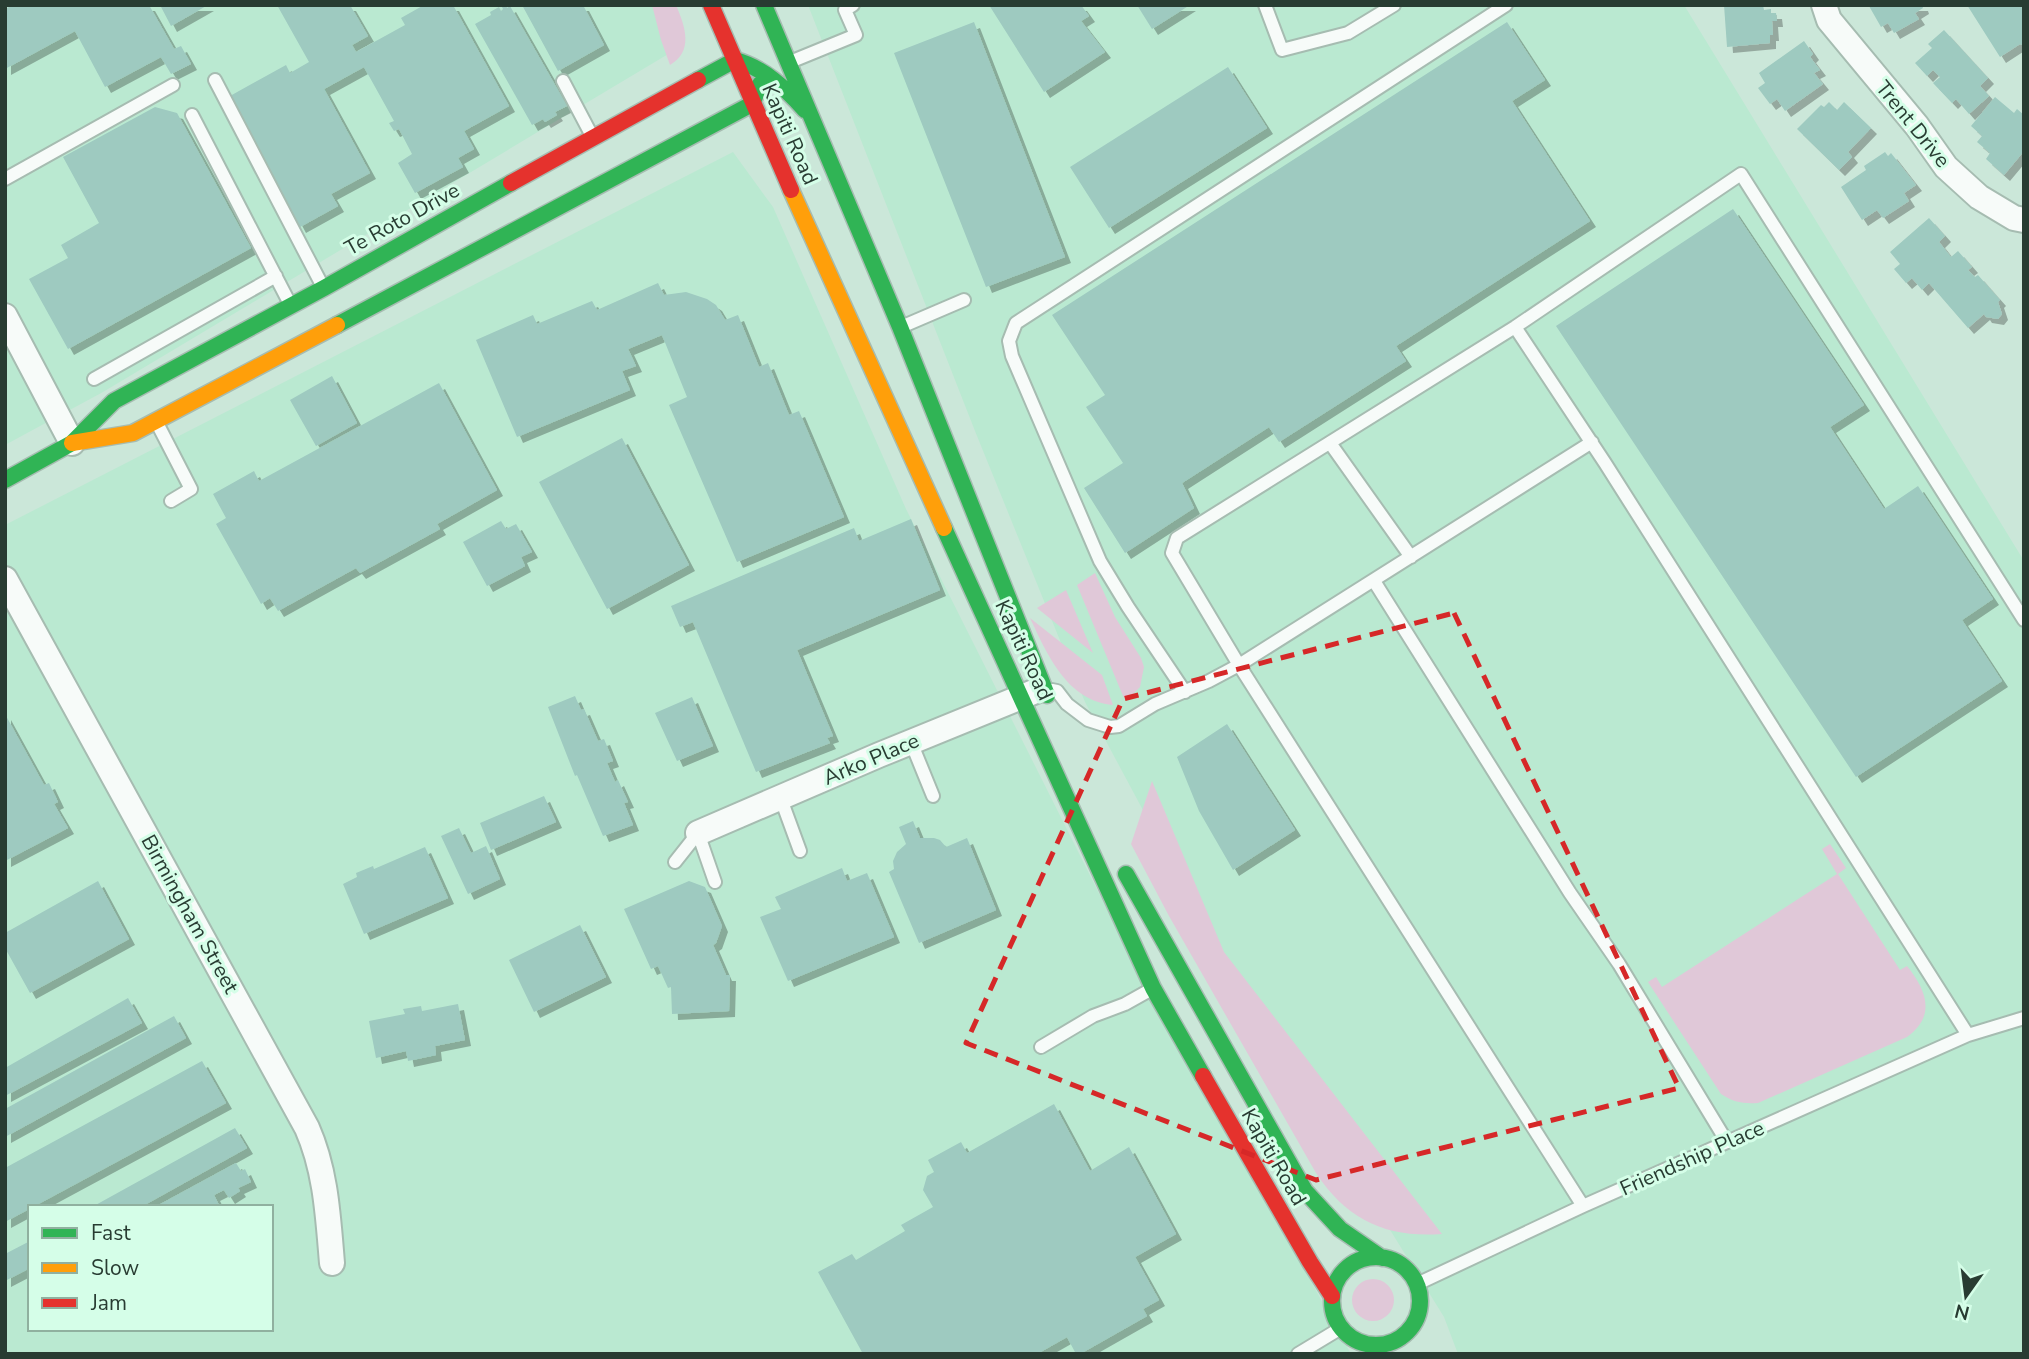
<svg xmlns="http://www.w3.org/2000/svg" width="2029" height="1359" font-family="'Nunito Sans',sans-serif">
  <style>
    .built { fill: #bae9d1; fill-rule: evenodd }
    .green { fill: #e0c8d8 }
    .building { fill: #9ecac0; filter: url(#shadow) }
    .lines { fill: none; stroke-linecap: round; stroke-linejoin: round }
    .lane-casing { stroke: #a6bcb1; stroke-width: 16 }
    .street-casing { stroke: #a6bcb1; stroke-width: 28 }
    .fast-casing { stroke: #a6bcb1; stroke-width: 19 }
    .slow-casing { stroke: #a6bcb1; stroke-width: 19 }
    .jam-casing { stroke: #a6bcb1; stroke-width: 19 }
    .lane { stroke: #f7fbf9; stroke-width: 12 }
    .street { stroke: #f7fbf9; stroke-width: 24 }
    .fast { stroke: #30b455; stroke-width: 16 }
    .slow { stroke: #ff9f0a; stroke-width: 16 }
    .jam { stroke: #e5322d; stroke-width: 16 }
    .marked { fill: none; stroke: #d62828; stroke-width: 5; stroke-dasharray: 14 9; stroke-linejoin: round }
    .labels { text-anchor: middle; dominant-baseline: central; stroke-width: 6; stroke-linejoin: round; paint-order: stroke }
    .street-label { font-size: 21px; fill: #283c32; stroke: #d5fee8 }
  </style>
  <defs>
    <filter id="shadow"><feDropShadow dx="6" dy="6" stdDeviation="0" flood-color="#0004"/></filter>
  </defs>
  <rect width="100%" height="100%" fill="#cbe7d9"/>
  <path class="built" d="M 5,5 L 666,5 L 680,47 L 103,392 L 5,445 Z
    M 808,5 L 1684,5 L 2024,561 L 2024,1354 L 1458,1354 L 1444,1317 L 1226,965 L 1085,702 L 975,431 Z
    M 733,152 L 773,207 L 906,509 L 1120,935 L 1351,1354 L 5,1354 L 5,525 ZM 30,1207 L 271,1207 L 271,1329 L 30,1329 Z"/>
  <path class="green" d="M 652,5 L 676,5 C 685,26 694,51 670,65 L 661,40 Z
    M 1095,573 L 1115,617 L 1141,658 L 1144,667 L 1140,687 L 1127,700 L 1123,696 L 1077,585 Z
    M 1066,590 L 1093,653 L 1037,608 Z
    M 1030,618 L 1102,675 L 1113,705 C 1067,701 1047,654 1030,618 Z
    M 1152,781 L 1224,952 L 1442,1234 C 1386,1238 1347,1220 1316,1173 L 1169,916 L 1131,844 Z
    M 1830,844 L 1846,868 L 1838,874 L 1900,970 L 1907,966 C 1927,991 1936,1016 1907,1037 L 1758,1103 C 1743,1104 1733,1102 1721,1094 L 1648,982 L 1656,977 L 1662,987 L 1837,874 L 1822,849 Z
    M1352 1300a21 21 0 1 1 42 0a21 21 0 1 1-42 0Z"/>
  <path class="building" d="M 13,5 L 149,5 L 174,49 L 181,46 L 191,64 L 171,74 L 161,57 L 105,87 L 75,31 L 5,69 L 5,9 Z
    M 160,5 L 208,5 L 171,26 Z
    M 277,5 L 350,5 L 368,36 L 352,45 L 356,52 L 405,25 L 401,18 L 424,5 L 453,5 L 509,106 L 464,131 L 474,149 L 458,158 L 463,167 L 415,193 L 398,163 L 412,154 L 399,129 L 394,131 L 389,123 L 394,121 L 364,67 L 324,89 L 370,173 L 331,194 L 338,206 L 300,227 L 230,96 L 286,65 L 290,73 L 309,62 Z
    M 501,5 L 506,5 L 507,8 L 510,6 L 567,106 L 555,112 L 557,115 L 545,122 L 543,119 L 532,125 L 475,24 L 491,15 L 490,12 L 499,7 L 501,11 L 503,9 Z
    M 522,5 L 583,5 L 604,45 L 558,71 Z
    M 989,5 L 1081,5 L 1089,16 L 1081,21 L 1105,52 L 1044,92 Z
    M 1137,5 L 1190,5 L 1152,29 Z
    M 1724,5 L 1763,5 L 1764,10 L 1771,9 L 1771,13 L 1776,13 L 1777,21 L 1772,21 L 1773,35 L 1770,35 L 1770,43 L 1727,47 Z
    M 1870,5 L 1922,5 L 1923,8 L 1915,13 L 1919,19 L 1894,33 L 1888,23 L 1881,27 L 1869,6 Z
    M 1967,5 L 2024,5 L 2024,46 L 2020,44 L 2000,57 Z
    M 974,22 L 1065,257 L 986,287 L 894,53 Z
    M 1507,22 L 1545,80 L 1512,101 L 1590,221 L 1396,346 L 1406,361 L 1279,442 L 1269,427 L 1182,483 L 1194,508 L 1125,553 L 1084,488 L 1123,463 L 1086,407 L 1105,395 L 1052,315 Z
    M 1944,30 L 1988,78 L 1980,86 L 1989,96 L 1969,114 L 1956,99 L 1952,103 L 1933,83 L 1940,77 L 1933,70 L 1927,76 L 1915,63 L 1932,48 L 1928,44 Z
    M 1804,41 L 1813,54 L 1810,57 L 1820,70 L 1814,73 L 1823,84 L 1785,111 L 1777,99 L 1770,104 L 1758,88 L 1765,83 L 1759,73 Z
    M 1228,67 L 1267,128 L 1109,228 L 1070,167 Z
    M 1995,97 L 2014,113 L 2017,109 L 2024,115 L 2024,151 L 2004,175 L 1986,159 L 1990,153 L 1977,142 L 1982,136 L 1971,126 Z
    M 1829,102 L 1837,110 L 1844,102 L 1871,128 L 1848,152 L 1852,157 L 1839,170 L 1797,129 L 1821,105 L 1824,107 Z
    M 155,107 L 177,113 L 251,248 L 68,349 L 29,279 L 68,258 L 61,245 L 99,223 L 63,157 Z
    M 1885,152 L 1888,156 L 1891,153 L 1916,185 L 1904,193 L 1909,201 L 1883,218 L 1877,210 L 1862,220 L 1841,187 L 1866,170 L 1864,166 Z
    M 1733,209 L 1864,405 L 1830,427 L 1884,509 L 1918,486 L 1993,599 L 1962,620 L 2002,681 L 1856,777 L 1556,326 Z
    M 1929,218 L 1945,236 L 1939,242 L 1951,257 L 1958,251 L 1972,267 L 1968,270 L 1975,277 L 1978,275 L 2000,300 L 1998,302 L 2002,314 L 1998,319 L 1986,317 L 1984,314 L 1968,328 L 1929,283 L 1922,290 L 1912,278 L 1906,283 L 1894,269 L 1900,264 L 1890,252 Z
    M 658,283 L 664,295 L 686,292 L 707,299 L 716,305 L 725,320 L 738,315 L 759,367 L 768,363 L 789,415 L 799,411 L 844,517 L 737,562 L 669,405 L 687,397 L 662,335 L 628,349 L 636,366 L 622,371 L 630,390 L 517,437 L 476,340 L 533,315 L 537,324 L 592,301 L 597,310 Z
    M 332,376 L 357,423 L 316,446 L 290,400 Z
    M 439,383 L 497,490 L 437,524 L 440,529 L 360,573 L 356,568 L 278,611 L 270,598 L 261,604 L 216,524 L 226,518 L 213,494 L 254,471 L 259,481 Z
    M 622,438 L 689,565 L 607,609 L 539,482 Z
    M 911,519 L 940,590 L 797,650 L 833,736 L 827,738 L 830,743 L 756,772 L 693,622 L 680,627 L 671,606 L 854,528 L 859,541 Z
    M 501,521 L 506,529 L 516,524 L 532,552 L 521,557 L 525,566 L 487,586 L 463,542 Z
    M 575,696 L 581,710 L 584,709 L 598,741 L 604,739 L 613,761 L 607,763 L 615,782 L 618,780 L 628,802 L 624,803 L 633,825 L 603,836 L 577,775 L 575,776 L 548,707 Z
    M 692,697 L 713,746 L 677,761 L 655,713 Z
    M 5,714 L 44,785 L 49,783 L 58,802 L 54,804 L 68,828 L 5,861 Z
    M 1227,724 L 1295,830 L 1233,870 L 1199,811 L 1177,757 Z
    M 544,796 L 556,822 L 491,850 L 480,823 Z
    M 913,821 L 920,838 L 934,838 L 940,840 L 946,847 L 967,838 L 996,910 L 919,943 L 889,872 L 894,869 L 893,861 L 897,852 L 906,844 L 899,827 Z
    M 459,828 L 471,853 L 486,846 L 500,879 L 468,894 L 441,836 Z
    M 425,847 L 448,898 L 364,934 L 343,884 L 357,877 L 356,873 L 373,866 L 374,869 Z
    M 842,868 L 847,881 L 867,873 L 894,937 L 788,981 L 760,917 L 781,909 L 775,897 Z
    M 98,881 L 129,939 L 30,993 L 5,948 L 5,933 Z
    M 689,881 L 705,887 L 722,926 L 716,943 L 713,945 L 726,975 L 730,975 L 729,1011 L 672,1014 L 671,987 L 668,988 L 658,966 L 651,969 L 624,909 Z
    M 580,925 L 606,977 L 534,1012 L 509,960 Z
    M 128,998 L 142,1023 L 5,1096 L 5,1068 Z
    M 458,1004 L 465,1040 L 435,1046 L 436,1055 L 408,1061 L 406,1051 L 376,1058 L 369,1021 L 405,1014 L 403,1009 L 421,1006 L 422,1011 Z
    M 174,1016 L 186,1038 L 5,1137 L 5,1109 Z
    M 202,1061 L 226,1103 L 5,1222 L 5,1168 Z
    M 1054,1104 L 1090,1171 L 1129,1147 L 1176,1234 L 1135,1257 L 1159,1300 L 1143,1309 L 1147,1316 L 1080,1354 L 1076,1354 L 1067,1337 L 1037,1354 L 863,1354 L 818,1272 L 852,1254 L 856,1260 L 905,1231 L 901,1225 L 933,1207 L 923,1190 L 927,1176 L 934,1172 L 928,1160 L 961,1142 L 967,1153 Z
    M 235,1128 L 247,1148 L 141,1207 L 92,1207 Z
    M 236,1163 L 241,1171 L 245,1169 L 251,1182 L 238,1188 L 240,1191 L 229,1198 L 224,1190 L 214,1195 L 220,1207 L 155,1207 Z
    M 30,1241 L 30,1268 L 5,1281 L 5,1254 Z"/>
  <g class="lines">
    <defs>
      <path id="lane" d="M 1265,5 L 1282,50 L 1348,33 L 1394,5
        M 790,62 L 856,35 L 845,10 L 853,5
        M 215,80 L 323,287
        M 563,81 L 592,136
        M 192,115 L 290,304
        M 5,179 L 173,85
        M 901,327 L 964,300
        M 1515,327 L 1605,463 L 1968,1035
        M 94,379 L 276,276
        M 157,423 L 191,489 L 171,501
        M 1330,443 L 1411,557
        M 1374,581 L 1570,893 L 1619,964 L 1727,1142
        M 1052,690 L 1057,691 L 1067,704 L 1088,720 L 1110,727 L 1119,726 L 1155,704 L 1209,681 L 1239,665 L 1592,442
        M 1185,692 L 1128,607 L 1100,561 L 1012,356 L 1009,341 L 1016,323 L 1506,5
        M 911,742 L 933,796
        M 781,799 L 800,851
        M 698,833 L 715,882
        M 675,862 L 698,833
        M 1041,1047 L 1093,1016 L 1125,1004 L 1150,990
        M 1583,1206 L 1239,665 L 1172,553 L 1177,538 L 1515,327 L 1741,174 L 2024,620
        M 1417,1284 L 1583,1206 L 1968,1035 L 2024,1018
        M 1298,1354 L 1341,1328"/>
      <path id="street" d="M 1824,5 L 1829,20 L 1917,126 L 1946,167 L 1979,197 L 2014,218 L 2024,220
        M 5,316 L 72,443
        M 5,579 L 307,1128 C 326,1171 328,1216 332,1263
        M 698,833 L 879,755 L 1036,691"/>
      <path id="fast" d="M 764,5 L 900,327 L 1047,695
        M 698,80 L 735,60 C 764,68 785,88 805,110
        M 337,325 L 752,104 L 760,84
        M 5,480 L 72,443 L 114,401 L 324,288 L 511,183
        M 944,528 L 1153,988 L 1203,1076
        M 1126,874 L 1305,1191 L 1340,1229 L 1382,1258
        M1332 1301a44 44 0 1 1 88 0a44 44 0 1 1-88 0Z"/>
      <path id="slow" d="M 791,190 L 944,528
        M 72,443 L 133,433 L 337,325"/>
      <path id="jam" d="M 711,5 L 791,190
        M 511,183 L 698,80
        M 1203,1076 L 1310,1262 L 1332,1296"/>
    </defs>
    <use href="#lane" class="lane-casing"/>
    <use href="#street" class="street-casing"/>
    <use href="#fast" class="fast-casing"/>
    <use href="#slow" class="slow-casing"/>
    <use href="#jam" class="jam-casing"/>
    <use href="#lane" class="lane"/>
    <use href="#street" class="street"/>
    <use href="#fast" class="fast"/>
    <use href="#slow" class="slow"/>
    <use href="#jam" class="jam"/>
  </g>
  <path class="marked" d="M 1454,613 L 1679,1088 L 1316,1180 L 966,1043 L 1123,699 Z"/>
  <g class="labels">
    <g class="street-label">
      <text transform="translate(1913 124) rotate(51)">Trent Drive</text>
      <text transform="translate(790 134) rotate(66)">Kapiti Road</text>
      <text transform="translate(402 219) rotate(-29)">Te Roto Drive</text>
      <text transform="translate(1024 650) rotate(65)">Kapiti Road</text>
      <text transform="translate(871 759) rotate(-23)">Arko Place</text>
      <text transform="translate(190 914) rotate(61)">Birmingham Street</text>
      <text transform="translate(1274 1157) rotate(60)">Kapiti Road</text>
      <text transform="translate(1692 1158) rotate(-24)">Friendship Place</text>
    </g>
  </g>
  <rect width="2029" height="1359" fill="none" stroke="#283c32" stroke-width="14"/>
  <rect x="28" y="1205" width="245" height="126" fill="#d5fee8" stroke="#90b09f" stroke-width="2"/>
  <rect x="42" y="1228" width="35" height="10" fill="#30b455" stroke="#90b09f" stroke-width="2"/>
  <text x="91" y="1240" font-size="21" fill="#283c32">Fast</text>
  <rect x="42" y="1263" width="35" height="10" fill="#ff9f0a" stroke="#90b09f" stroke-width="2"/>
  <text x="91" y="1275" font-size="21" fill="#283c32">Slow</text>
  <rect x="42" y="1298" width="35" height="10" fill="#e5322d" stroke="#90b09f" stroke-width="2"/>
  <text x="91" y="1310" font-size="21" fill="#283c32">Jam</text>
  <g transform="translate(1966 1296) rotate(194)" stroke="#d5fee8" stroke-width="5" paint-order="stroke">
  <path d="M0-5L12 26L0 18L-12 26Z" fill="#283c32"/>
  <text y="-10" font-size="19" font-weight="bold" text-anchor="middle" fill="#283c32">N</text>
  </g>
</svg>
